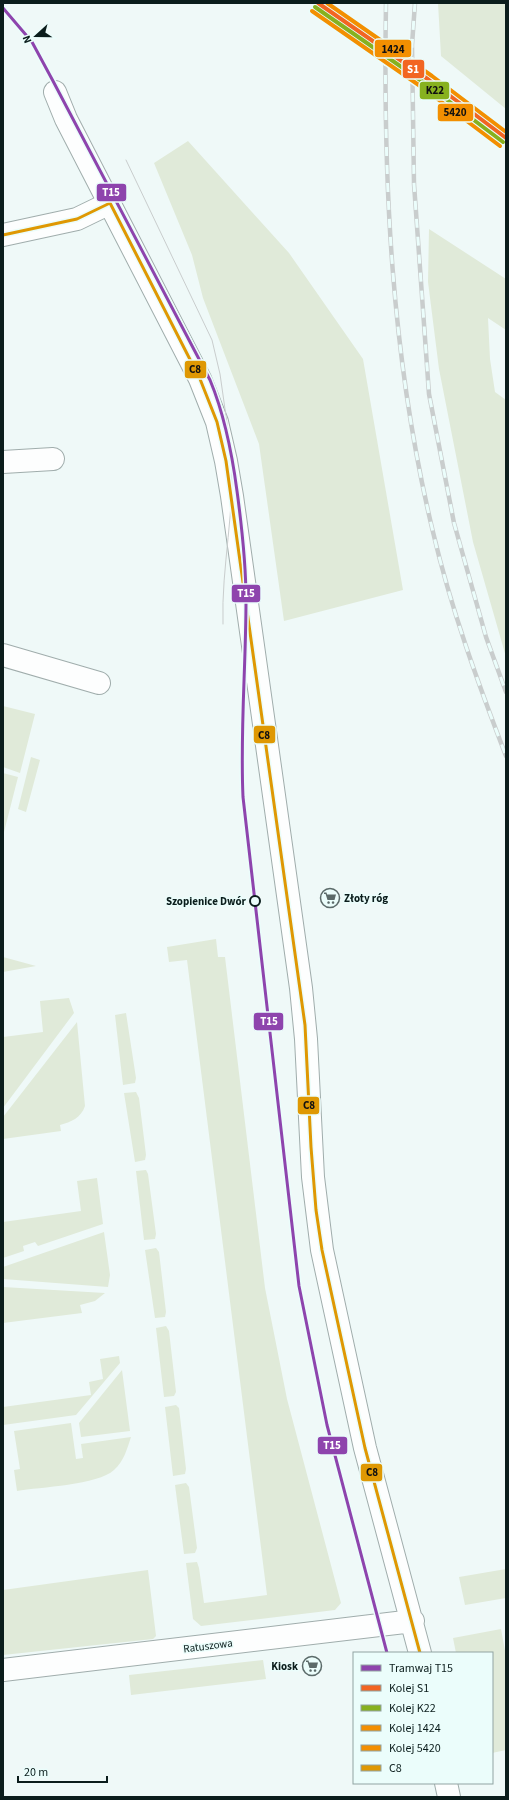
<svg xmlns="http://www.w3.org/2000/svg" width="509" height="1800" font-family="'Source Sans 3',sans-serif">
  <style>
    .green { fill: #e0ead9 }
    .lines { fill: none; stroke-linecap: round; stroke-linejoin: round }
    .minor-casing { stroke: #a0adac; stroke-width: 24 }
    .minor { stroke: #fdfefe; stroke-width: 22 }
    .tram { stroke: #c9cdcd; stroke-width: 1 }
    .rail-casing { stroke: #c9cdcd; stroke-width: 4.5 }
    .rail { stroke: #ebfdfb; stroke-width: 3; stroke-dasharray: 9; stroke-linecap: butt }
    .bus-1-casing { stroke: #ebfdfb; stroke-width: 6 }
    .bus-1 { stroke: #df9803; stroke-width: 3 }
    .rail-1-casing { stroke: #ebfdfb; stroke-width: 7 }
    .rail-2-casing { stroke: #ebfdfb; stroke-width: 7 }
    .rail-3-casing { stroke: #ebfdfb; stroke-width: 7 }
    .rail-4-casing { stroke: #ebfdfb; stroke-width: 7 }
    .rail-1 { stroke: #f26522; stroke-width: 4 }
    .rail-2 { stroke: #87b11f; stroke-width: 4 }
    .rail-3 { stroke: #f38f01; stroke-width: 4 }
    .rail-4 { stroke: #f38f01; stroke-width: 4 }
    .tram-1-casing { stroke: #ebfdfb; stroke-width: 6 }
    .tram-1 { stroke: #8e44ad; stroke-width: 3 }
    .stop-dot { fill: #ebfdfb; stroke: #0b1d1c; stroke-width: 2 }
    .labels { text-anchor: middle; dominant-baseline: central; stroke-width: 3; stroke-linejoin: round; paint-order: stroke }
    .poi-label { font-size: 11px; font-weight: bold; fill: #0b1d1c; stroke: #ebfdfb; text-anchor: start }
    .stop-label { font-size: 11px; font-weight: bold; fill: #0b1d1c; stroke: #ebfdfb; text-anchor: end }
    .street-label { font-size: 11px; fill: #0b1d1c; stroke: #ebfdfb }
    .line-badge { stroke: #ebfdfb; stroke-width: 1.5 }
    .badge-label { font-size: 11px; text-anchor: middle; font-weight: bold; fill: #fff }
    .pale-badge-label { font-size: 11px; text-anchor: middle; font-weight: bold; fill: #111 }
  </style>
  <rect width="100%" height="100%" fill="#eff9f8"/>
  <path class="green" d="M 438,3 L 506,3 L 506,109 L 441,56 Z
    M 188,141 L 289,253 L 363,359 L 403,590 L 284,621 L 259,444 L 203,298 L 192,255 L 154,163 Z
    M 429,229 L 506,279 L 506,330 L 488,318 L 490,359 L 495,392 L 506,400 L 506,657 L 473,542 L 439,369 L 428,282 Z
    M 3,706 L 35,714 L 20,773 L 3,767 Z
    M 31,757 L 40,760 L 26,812 L 18,809 Z
    M 3,773 L 18,777 L 3,836 Z
    M 216,939 L 218,957 L 225,957 L 265,1288 L 287,1399 L 341,1603 L 335,1610 L 201,1626 L 193,1619 L 186,1563 L 197,1562 L 199,1568 L 204,1603 L 267,1595 L 187,960 L 169,962 L 167,947 Z
    M 3,957 L 36,966 L 3,972 Z
    M 69,998 L 74,1013 L 3,1108 L 3,1037 L 43,1032 L 40,1001 Z
    M 126,1013 L 136,1078 L 135,1083 L 123,1085 L 115,1015 Z
    M 77,1022 L 85,1106 C 81,1118 71,1122 60,1125 L 61,1131 L 3,1139 L 3,1117 Z
    M 136,1092 L 139,1098 L 146,1155 L 145,1160 L 135,1162 L 124,1093 Z
    M 146,1170 L 148,1174 L 156,1234 L 155,1239 L 144,1240 L 136,1171 Z
    M 97,1178 L 103,1224 L 38,1246 L 35,1242 L 23,1246 L 24,1251 L 3,1258 L 3,1222 L 81,1211 L 77,1181 Z
    M 104,1232 L 110,1275 L 108,1287 L 3,1279 L 3,1267 Z
    M 156,1248 L 159,1252 L 166,1312 L 165,1317 L 155,1318 L 145,1250 Z
    M 3,1287 L 105,1293 L 95,1301 L 80,1305 L 82,1313 L 3,1323 Z
    M 166,1326 L 169,1331 L 176,1392 L 174,1396 L 164,1397 L 156,1328 Z
    M 119,1356 L 120,1363 L 76,1415 L 3,1425 L 3,1407 L 91,1395 L 89,1382 L 103,1379 L 100,1359 Z
    M 122,1370 L 130,1431 L 81,1437 L 79,1423 Z
    M 176,1405 L 179,1408 L 186,1469 L 185,1474 L 173,1476 L 165,1407 Z
    M 71,1423 L 76,1459 L 83,1458 L 81,1444 L 131,1437 C 127,1449 124,1461 114,1470 C 98,1485 40,1487 17,1491 L 14,1470 L 20,1469 L 14,1431 Z
    M 186,1483 L 189,1487 L 197,1548 L 195,1553 L 184,1554 L 175,1485 Z
    M 506,1569 L 506,1598 L 465,1605 L 459,1577 Z
    M 148,1570 L 156,1636 L 153,1639 L 3,1655 L 3,1590 Z
    M 501,1629 L 506,1656 L 506,1750 L 492,1753 L 492,1653 L 456,1653 L 453,1638 Z
    M 263,1660 L 266,1679 L 131,1695 L 129,1675 Z"/>
  <g class="lines">
    <defs>
      <path id="minor" d="M 55,92 L 66,119 L 200,379 L 217,422 L 226,461 L 232,496 L 301,988 L 306,1039 L 313,1177 L 322,1250 L 365,1448 L 420,1653
        M 3,235 L 77,219 L 110,203
        M 3,462 L 53,459
        M 3,655 L 99,683
        M 3,1670 L 413,1621
        M 446,1783 L 449,1797"/>
    </defs>
    <use href="#minor" class="minor-casing"/>
    <use href="#minor" class="minor"/>
    <path class="tram" d="M 126,160 L 212,340 L 220,374 L 230,444
      M 223,624 C 221,566 236,509 231,451"/>
    <defs>
      <path id="rail" d="M 386,3 C 383,181 391,358 433,532 C 451,609 478,683 506,756
        M 415,3 L 412,45 L 414,184 L 429,394 L 454,523 L 486,637 L 506,692"/>
    </defs>
    <use href="#rail" class="rail-casing"/>
    <use href="#rail" class="rail"/>
    <defs>
      <path id="bus-1" d="M 110,203 L 200,379 L 217,422 L 226,461 L 305,1025 L 311,1147 L 316,1210 L 322,1250 L 365,1448 L 420,1653
        M 3,235 L 77,219 L 110,203"/>
    </defs>
    <use href="#bus-1" class="bus-1-casing"/>
    <use href="#bus-1" class="bus-1"/>
    <defs>
      <path id="rail-1" d="M 318,3 L 429,80 L 506,138"/>
      <path id="rail-2" d="M 315,7 L 426,84 L 503,142"/>
      <path id="rail-3" d="M 327,3 L 432,76 L 506,132"/>
      <path id="rail-4" d="M 312,11 L 423,88 L 500,146"/>
    </defs>
    <use href="#rail-1" class="rail-1-casing"/>
    <use href="#rail-2" class="rail-2-casing"/>
    <use href="#rail-3" class="rail-3-casing"/>
    <use href="#rail-4" class="rail-4-casing"/>
    <use href="#rail-1" class="rail-1"/>
    <use href="#rail-2" class="rail-2"/>
    <use href="#rail-3" class="rail-3"/>
    <use href="#rail-4" class="rail-4"/>
    <defs>
      <path id="tram-1" d="M 3,8 L 32,42 L 53,81 L 210,380 C 225,416 232,453 237,491 C 242,528 246,564 246,600 C 246,666 240,731 243,797 L 299,1286 L 327,1425 L 387,1653"/>
    </defs>
    <use href="#tram-1" class="tram-1-casing"/>
    <use href="#tram-1" class="tram-1"/>
  </g>
  <defs>
    <symbol id="supermarket-ring" viewBox="-11 -11 22 22"><circle r="9.5" fill="#ebfdfb" stroke="#5b6a69" stroke-width="1.5"/><path d="M-6-5.5h2.5l.6 2H6L4.5 2H-2.5L-4.4-4H-6ZM-1.5 3.2a1.3 1.3 0 1 0 .1 0ZM3 3.2a1.3 1.3 0 1 0 .1 0Z" fill="#5b6a69"/></symbol>
  </defs>
  <g fill-rule="evenodd">
    <use href="#supermarket-ring" x="319" y="887" width="22" height="22"/>
    <use href="#supermarket-ring" x="301" y="1655" width="22" height="22"/>
  </g>
  <circle class="stop-dot" cx="255" cy="901" r="5"/>
  <g class="labels">
    <g class="poi-label">
      <text x="344" y="898">Złoty róg</text>
      <text x="298" y="1666" text-anchor="end">Kiosk</text>
    </g>
    <g class="stop-label">
      <text x="246" y="901">Szopienice Dwór</text>
    </g>
    <g class="street-label">
      <text transform="translate(208 1646) rotate(-7)">Ratuszowa</text>
    </g>
  </g>
  <g class="line-badge">
    <rect x="374" y="39" width="38" height="19" rx="4" fill="#f38f01"/>
    <rect x="402" y="59" width="23" height="20" rx="4" fill="#f26522"/>
    <rect x="419" y="81" width="31" height="19" rx="4" fill="#87b11f"/>
    <rect x="437" y="103" width="37" height="19" rx="4" fill="#f38f01"/>
    <rect x="96" y="183" width="31" height="19" rx="4" fill="#8e44ad"/>
    <rect x="184" y="360" width="23" height="19" rx="4" fill="#df9803"/>
    <rect x="231" y="584" width="30" height="19" rx="4" fill="#8e44ad"/>
    <rect x="253" y="725" width="23" height="19" rx="4" fill="#df9803"/>
    <rect x="253" y="1012" width="31" height="19" rx="4" fill="#8e44ad"/>
    <rect x="297" y="1096" width="23" height="19" rx="4" fill="#df9803"/>
    <rect x="317" y="1436" width="31" height="19" rx="4" fill="#8e44ad"/>
    <rect x="360" y="1463" width="23" height="19" rx="4" fill="#df9803"/>
  </g>
  <g class="badge-label">
    <text x="413" y="73">S1</text>
    <text x="111" y="196">T15</text>
    <text x="246" y="597">T15</text>
    <text x="269" y="1025">T15</text>
    <text x="332" y="1449">T15</text>
  </g>
  <g class="pale-badge-label">
    <text x="393" y="53">1424</text>
    <text x="435" y="94">K22</text>
    <text x="455" y="116">5420</text>
    <text x="195" y="373">C8</text>
    <text x="264" y="739">C8</text>
    <text x="309" y="1109">C8</text>
    <text x="372" y="1476">C8</text>
  </g>
  <rect width="509" height="1800" fill="none" stroke="#0b1d1c" stroke-width="8"/>
  <rect x="353" y="1652" width="140" height="132" fill="#ebfdfb" stroke="#91a3a2"/>
  <rect x="361" y="1665" width="20" height="6" fill="#8e44ad" stroke="#91a3a2"/>
  <text x="389" y="1672" font-size="12" fill="#0b1d1c">Tramwaj T15</text>
  <rect x="361" y="1685" width="20" height="6" fill="#f26522" stroke="#91a3a2"/>
  <text x="389" y="1692" font-size="12" fill="#0b1d1c">Kolej S1</text>
  <rect x="361" y="1705" width="20" height="6" fill="#87b11f" stroke="#91a3a2"/>
  <text x="389" y="1712" font-size="12" fill="#0b1d1c">Kolej K22</text>
  <rect x="361" y="1725" width="20" height="6" fill="#f38f01" stroke="#91a3a2"/>
  <text x="389" y="1732" font-size="12" fill="#0b1d1c">Kolej 1424</text>
  <rect x="361" y="1745" width="20" height="6" fill="#f38f01" stroke="#91a3a2"/>
  <text x="389" y="1752" font-size="12" fill="#0b1d1c">Kolej 5420</text>
  <rect x="361" y="1765" width="20" height="6" fill="#df9803" stroke="#91a3a2"/>
  <text x="389" y="1772" font-size="12" fill="#0b1d1c">C8</text>
  <g transform="translate(36 36) rotate(249)" stroke="#ebfdfb" stroke-width="3" paint-order="stroke">
  <path d="M0-3L7 15L0 10L-7 15Z" fill="#0b1d1c"/>
  <text y="-6" font-size="11" font-weight="bold" text-anchor="middle" fill="#0b1d1c">N</text>
  </g>
  <path d="M18 1776v6h89v-6" fill="none" stroke="#0b1d1c" stroke-width="2"/>
  <text x="24" y="1776" font-size="12" fill="#0b1d1c" stroke="#ebfdfb" stroke-width="3" paint-order="stroke">20 m</text>
</svg>
